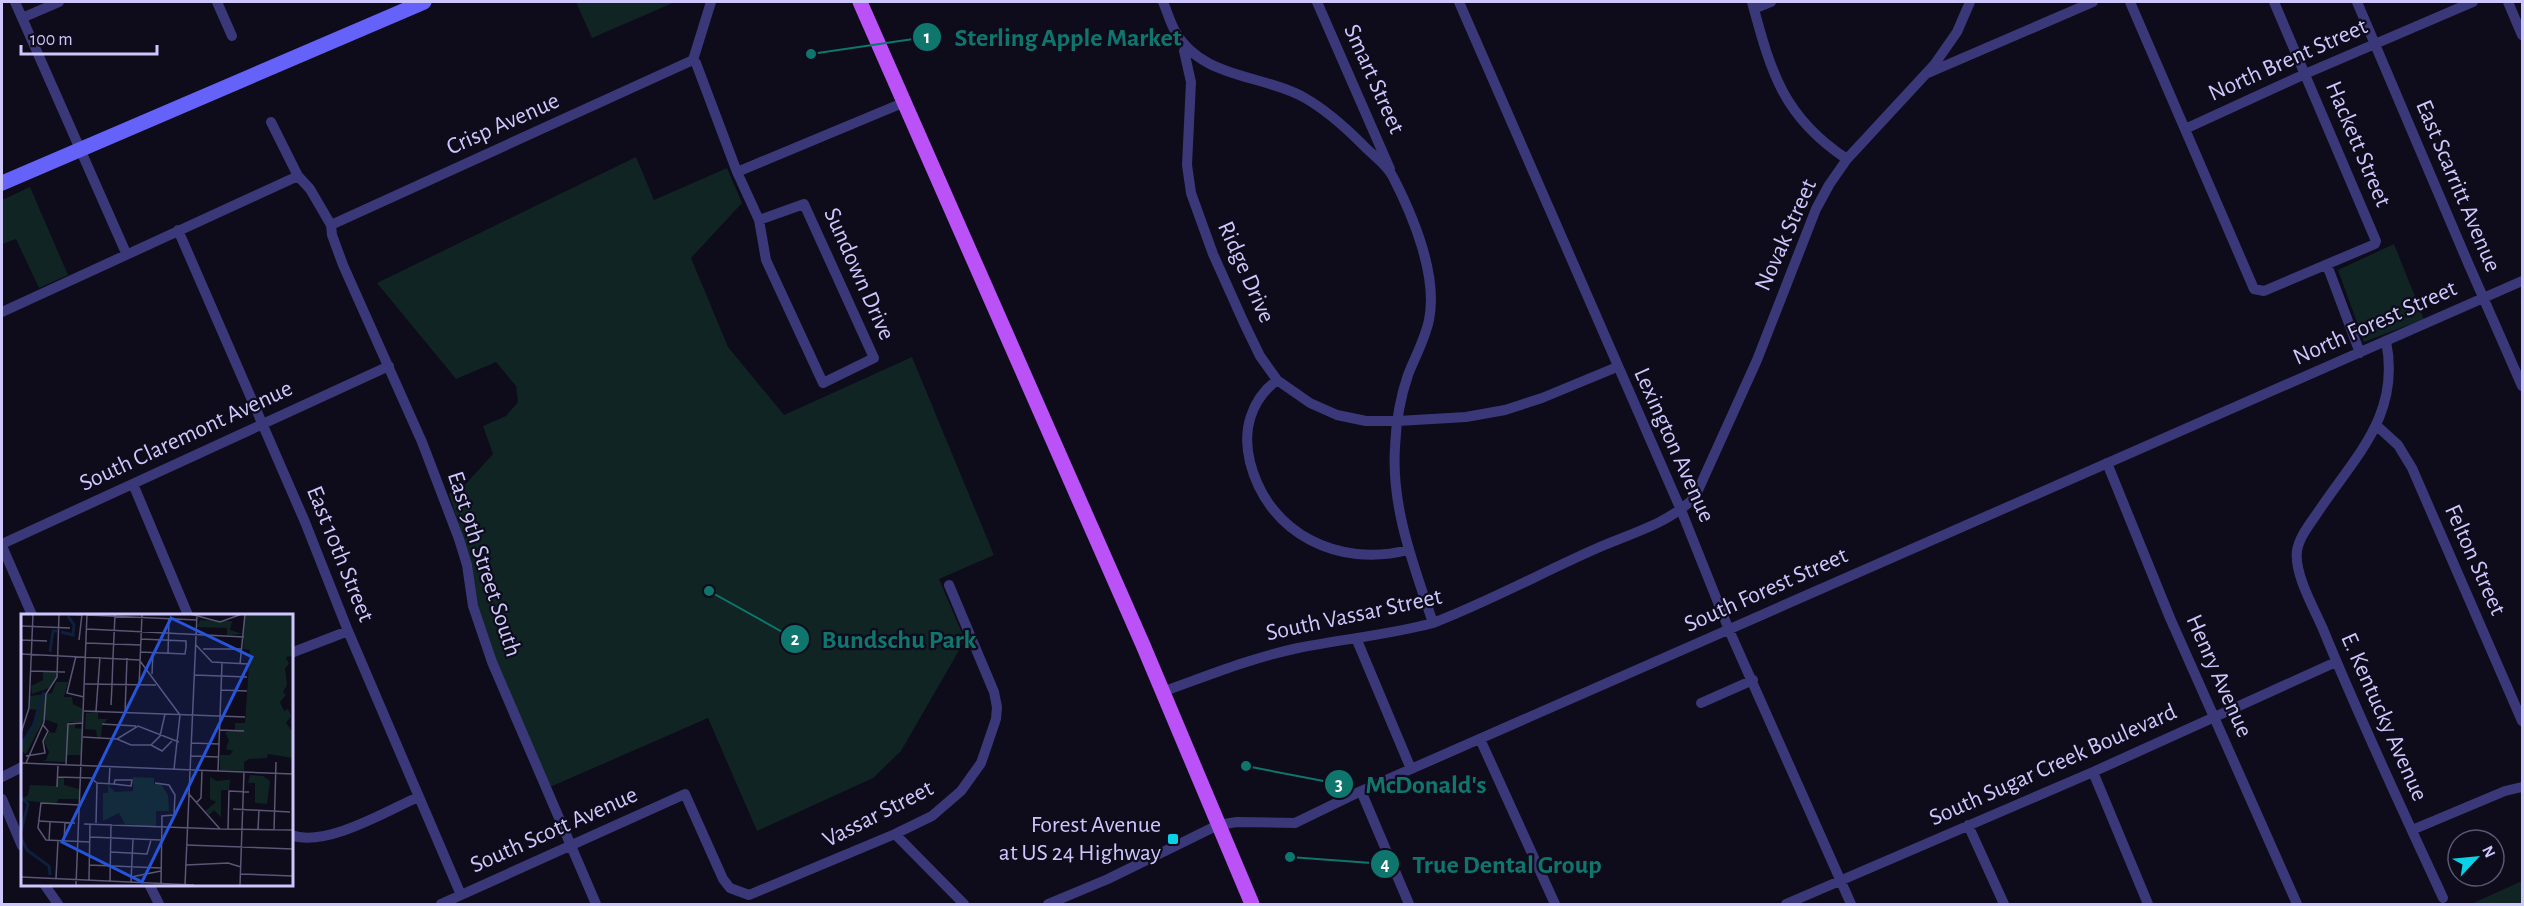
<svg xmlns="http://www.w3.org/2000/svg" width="2524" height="906" font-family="'Alegreya Sans',sans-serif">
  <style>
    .green { fill: #0f2423 }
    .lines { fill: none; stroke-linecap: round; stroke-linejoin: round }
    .street { stroke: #3a3878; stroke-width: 10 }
    .secondary { stroke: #6562f9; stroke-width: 15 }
    .primary { stroke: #ba52f8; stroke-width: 15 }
    .poi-dot { fill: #09d2e7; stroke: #0e0b1b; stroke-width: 2 }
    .labels { text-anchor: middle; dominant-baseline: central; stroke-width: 4.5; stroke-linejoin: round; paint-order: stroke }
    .street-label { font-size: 24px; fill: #cdc7fd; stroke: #0e0b1b }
    .poi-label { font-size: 24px; fill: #cdc7fd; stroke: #0e0b1b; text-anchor: end }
    .inset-river { fill: none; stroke: #0d203d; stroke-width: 3 }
    .inset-road { fill: none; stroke: #5a5675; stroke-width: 1.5 }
    .view { fill: #2654da; fill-opacity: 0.15; stroke: #2654da; stroke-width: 3 }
    .inset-edge { fill: none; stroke: #cdc7fd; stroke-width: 3 }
    .leader { fill: none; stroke: #0f766e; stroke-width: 2 }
    .callout-dot { fill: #0f766e; stroke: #0e0b1b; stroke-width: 2 }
    .mark-label { font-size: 18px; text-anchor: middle; font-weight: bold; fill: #fff }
    .callout-label { font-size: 26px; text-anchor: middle; font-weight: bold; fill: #0f766e; stroke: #0e0b1b; stroke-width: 4.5; stroke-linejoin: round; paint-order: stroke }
  </style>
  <rect width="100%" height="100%" fill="#0e0b1b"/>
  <path class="green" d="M 576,2 L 675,2 L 592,38 Z
    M 636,157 L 654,200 L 727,168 L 742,203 L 691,258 L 728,347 L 784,415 L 912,357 L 994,555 L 939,579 L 965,640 L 901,751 L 873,778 L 757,831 L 708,718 L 550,787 L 498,668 L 475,603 L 468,555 L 449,494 L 463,487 L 493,454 L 483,426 L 506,416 L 518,402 L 516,386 L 496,362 L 456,379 L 377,283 Z
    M 30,187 L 68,275 L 39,288 L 16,239 L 2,244 L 2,200 Z
    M 2394,244 L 2424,319 L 2364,342 L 2338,270 Z
    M 2522,881 L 2522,904 L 2471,904 Z"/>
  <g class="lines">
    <path class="street" d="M 15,2 L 126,253
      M 217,2 L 232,36
      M 711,2 L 693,60 L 696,63 L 737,172 L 759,220
      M 1163,2 C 1167,11 1170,22 1175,31 C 1201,79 1263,74 1305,98 C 1326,110 1345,127 1362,144 C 1371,154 1387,164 1393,177 C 1413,216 1438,276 1429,320 C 1425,339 1415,357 1408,375 C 1400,398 1396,423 1395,447 C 1391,508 1414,566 1433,623
      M 1317,2 L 1390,169
      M 1459,2 L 1681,510 L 1729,630 L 1851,904
      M 1752,2 C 1771,72 1783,117 1847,159
      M 2130,2 L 2254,289 L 2264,291 L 2375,244 L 2376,241 L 2274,2
      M 2357,2 L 2468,263 L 2522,386
      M 2508,2 L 2522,35
      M 1754,9 L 1771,2
      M 22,18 L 59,2
      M 1187,47 L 1184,51 L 1191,82 L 1187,165 L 1191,193 L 1213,254 L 1244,323 L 1260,356 L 1277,380 L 1310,403 L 1337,415 L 1366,421 L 1398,421 L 1466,417 L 1505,410 L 1542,398 L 1617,367
      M 1928,73 L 2093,2
      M 271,122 L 298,176 L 310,189 L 331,225 L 332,235 L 343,265 L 422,442 L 459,539 L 467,565 L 473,606 L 492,662 L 596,904
      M 2185,129 L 2305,74 L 2473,2
      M 737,172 L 905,102
      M 804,204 L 874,358 L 823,383 L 766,260 L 759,220 Z
      M 331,225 L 693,60
      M 178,230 L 305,522 L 348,631 L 461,895
      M 2327,265 L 2360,353
      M 2,312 L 298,176
      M 2386,341 C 2401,415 2356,455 2318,512 C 2310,524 2299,537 2297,551 C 2294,574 2314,608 2323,629 C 2360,720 2402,809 2443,898
      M 1277,380 C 1251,400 1242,430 1250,462 C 1268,534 1339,568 1408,550
      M 2376,425 L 2398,445 L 2412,468 L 2522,721
      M 2107,463 L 2170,618 L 2297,904
      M 133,484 L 188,615
      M 2,544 L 389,366
      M 2,546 L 32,615
      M 1356,638 L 1411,769
      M 291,653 L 348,631
      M 1162,692 C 1207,676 1251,658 1298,648 C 1343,639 1388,635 1433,623 C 1488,602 1539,574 1593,550 C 1628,534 1667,525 1695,497 L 1757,360 L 1816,209 L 1829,185 L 1847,159 L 1934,65 L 1957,32 L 1970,2
      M 1701,703 L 1753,680
      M 1480,739 L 1555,904
      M 2093,772 L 2148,904
      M 2,777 L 22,767
      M 1361,791 L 1409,904
      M 2,799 L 22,846
      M 1968,825 L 2004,904
      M 2412,830 L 2505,791 L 2522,787
      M 895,834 L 964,904
      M 291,835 C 325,848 387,811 418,797
      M 44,884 L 58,904
      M 149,884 L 159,904
      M 441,904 L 685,794 L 723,879 L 730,888 L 749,895 L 895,834 L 932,816 L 961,791 L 981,763 L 996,719 L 997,707 L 994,692 L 949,585
      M 1048,904 L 1108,879 L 1218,825 L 1237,822 L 1295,823 L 1361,791 L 2522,281
      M 1786,904 L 2093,772 L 2336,662"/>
    <path class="secondary" d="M 2,183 L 424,2"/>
    <path class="primary" d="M 860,2 L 1143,645 L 1252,904"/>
  </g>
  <rect class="poi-dot" x="1167" y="833" width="12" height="12" rx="3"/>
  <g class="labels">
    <g class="street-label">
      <text transform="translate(2288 60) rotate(-24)">North Brent Street</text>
      <text transform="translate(1374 79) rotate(66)">Smart Street</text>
      <text transform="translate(503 124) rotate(-24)">Crisp Avenue</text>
      <text transform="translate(2358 144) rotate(67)">Hackett Street</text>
      <text transform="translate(2458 186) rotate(67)">East Scarritt Avenue</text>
      <text transform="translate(1786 235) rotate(-66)">Novak Street</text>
      <text transform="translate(1246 272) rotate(66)">Ridge Drive</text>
      <text transform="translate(859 274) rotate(66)">Sundown Drive</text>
      <text transform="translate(2375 323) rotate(-24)">North Forest Street</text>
      <text transform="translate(186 436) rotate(-25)">South Claremont Avenue</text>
      <text transform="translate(1674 445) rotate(66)">Lexington Avenue</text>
      <text transform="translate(340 554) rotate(68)">East 10th Street</text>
      <text transform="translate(2475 560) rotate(66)">Felton Street</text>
      <text transform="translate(484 564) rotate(72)">East 9th Street South</text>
      <text transform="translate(1766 590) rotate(-24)">South Forest Street</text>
      <text transform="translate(1354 615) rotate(-12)">South Vassar Street</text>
      <text transform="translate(2219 676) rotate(66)">Henry Avenue</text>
      <text transform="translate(2384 717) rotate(66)">E. Kentucky Avenue</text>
      <text transform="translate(2053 765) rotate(-24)">South Sugar Creek Boulevard</text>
      <text transform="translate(878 814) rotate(-27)">Vassar Street</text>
      <text transform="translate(554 830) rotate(-24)">South Scott Avenue</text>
    </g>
    <g class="poi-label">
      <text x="1161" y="825">Forest Avenue<tspan x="1161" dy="28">at US 24 Highway</tspan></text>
    </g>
  </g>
  <g transform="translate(21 614)">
    <rect width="272" height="272" fill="#0e0b1b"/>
    <path d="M 224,0 L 271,0 L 271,42 L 265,43 L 268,50 L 264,54 L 266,71 L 262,78 L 265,81 L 259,88 L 263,97 L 267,95 L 270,102 L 265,109 L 271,117 L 271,144 L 247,140 L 246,144 L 228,145 L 223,148 L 223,157 L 199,156 L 199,141 L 209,141 L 212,137 L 205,135 L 208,126 L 204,118 L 214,116 L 214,109 L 224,109 L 229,36 L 222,35 ZM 179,6 L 211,7 L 209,16 L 222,20 L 206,21 L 206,14 L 176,13 ZM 22,58 L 36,58 L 36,62 L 28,74 L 11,80 L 10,72 L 22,66 ZM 35,68 L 47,68 L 43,83 L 51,83 L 52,90 L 62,95 L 61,108 L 48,108 L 44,148 L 20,147 L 25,146 L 28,138 L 23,127 L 28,118 L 34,119 L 37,110 L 23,105 L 5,140 L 0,137 L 0,129 L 13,107 L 15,96 L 9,95 L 9,82 L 31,79 ZM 77,98 L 77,105 L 87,105 L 81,111 L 80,124 L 76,123 L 75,116 L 64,115 L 65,99 ZM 54,110 L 54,114 L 61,115 L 60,141 L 46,141 L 47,111 ZM 229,161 L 242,162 L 249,167 L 246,190 L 234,189 L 234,169 L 227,169 ZM 36,163 L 43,163 L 43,171 L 58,175 L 58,185 L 37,185 L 36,190 L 0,186 L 7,181 L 9,171 L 36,172 ZM 112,163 L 133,164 L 133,170 L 140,170 L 147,181 L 148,197 L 135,197 L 135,214 L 104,210 L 98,199 L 82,207 L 82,179 L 87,179 L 87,171 L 94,178 L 112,177 ZM 189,163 L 196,167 L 222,164 L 209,166 L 208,176 L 200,176 L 200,203 L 193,196 L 188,201 L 184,197 L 195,188 L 189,185 Z" fill="#0f2423"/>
    <path class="inset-river" d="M 40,18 L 52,21 L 53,11 L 47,2M 29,38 L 32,17 L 36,17M 0,131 L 12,113 L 23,78M 0,183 L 7,190 L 0,217M 0,224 L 6,236 L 28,252 L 29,261"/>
    <path class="inset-road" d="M 39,0 L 61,1M 169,0 L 199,8 L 221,0M 66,1 L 176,6M 0,12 L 49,14M 66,15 L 223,23M 0,26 L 26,27M 58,26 L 61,0M 65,29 L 120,31M 175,31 L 191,48 L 227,50M 182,35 L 221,35M 119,38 L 164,40 L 165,33 L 165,27 L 120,25M 147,39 L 148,5M 0,40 L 119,46M 55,42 L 46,79 L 63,83M 92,43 L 94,1M 119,47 L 159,101M 219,50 L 224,0M 10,57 L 44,58M 131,60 L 132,39M 173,61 L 226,63M 64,70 L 135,71M 91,71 L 92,43M 118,73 L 121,0M 200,76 L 226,77M 90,91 L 91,71M 63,97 L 224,103M 75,97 L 79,43M 104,99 L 106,44M 81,110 L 115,112M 199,116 L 223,117M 0,119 L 8,94 L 12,0M 62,123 L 96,125 L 117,112 L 158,128M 96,125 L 110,131 L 130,131 L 139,122 L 144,100M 171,129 L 198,130M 130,131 L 141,137 L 151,127M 5,142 L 24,139 L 22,127 L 27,117 L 22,111M 170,142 L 198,143M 0,149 L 272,160M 5,149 L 23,108 L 25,80 L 36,63 L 38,0M 45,150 L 47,110 L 62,109M 272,151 L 272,216M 153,155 L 159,101M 197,157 L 201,49M 36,163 L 70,164 L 76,169 L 93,170M 94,166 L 111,166 L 110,172 L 93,170 ZM 134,169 L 148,171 L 154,181 L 153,201 L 141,202 L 140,269M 88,170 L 89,152M 36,173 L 37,150M 167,179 L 199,215 L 272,216M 175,189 L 180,184 L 181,156M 59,191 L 20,189 L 17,214 L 25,226 L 69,228M 212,195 L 269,198M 17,207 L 54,209M 75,209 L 76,169M 63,210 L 199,215M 207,215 L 208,177 L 228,178M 237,215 L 238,196M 253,216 L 255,148M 69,223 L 140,226M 28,227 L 29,208M 43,227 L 44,209M 165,231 L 272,235M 90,238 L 126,240 L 130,226M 68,251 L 140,254M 165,251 L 207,249 L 220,253M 219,260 L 272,262M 0,263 L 173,271M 110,263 L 140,257M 35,264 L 37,227M 68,266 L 69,210M 89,267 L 90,210M 110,268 L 112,225M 55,271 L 66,0M 164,271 L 176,0M 219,271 L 223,158"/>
    <path class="view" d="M 150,4 L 231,43 L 121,268 L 41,228 Z"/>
    <rect width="272" height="272" class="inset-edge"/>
  </g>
  <path class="leader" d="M811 54L927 37M709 591L795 639M1246 766L1339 784M1290 857L1385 864"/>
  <g class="callout-dot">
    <circle cx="811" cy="54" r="6"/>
    <circle cx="709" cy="591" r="6"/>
    <circle cx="1246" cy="766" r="6"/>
    <circle cx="1290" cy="857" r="6"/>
    <circle cx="927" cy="37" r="15"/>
    <circle cx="795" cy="639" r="15"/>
    <circle cx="1339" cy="784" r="15"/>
    <circle cx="1385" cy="864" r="15"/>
  </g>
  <g class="mark-label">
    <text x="927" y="43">1</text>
    <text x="795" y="645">2</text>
    <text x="1339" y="790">3</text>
    <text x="1385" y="870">4</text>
  </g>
  <g class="callout-label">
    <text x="1068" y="46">Sterling Apple Market</text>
    <text x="899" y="648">Bundschu Park</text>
    <text x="1426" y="793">McDonald's</text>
    <text x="1507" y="873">True Dental Group</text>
  </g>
  <rect width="2524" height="906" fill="none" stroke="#cdc7fd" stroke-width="6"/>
  <g transform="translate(2476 858) rotate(64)"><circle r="28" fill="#0e0b1b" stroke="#5a5675" stroke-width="1.5"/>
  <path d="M0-4.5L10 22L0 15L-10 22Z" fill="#09d2e7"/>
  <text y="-9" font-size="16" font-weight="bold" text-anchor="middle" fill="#cdc7fd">N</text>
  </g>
  <path d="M21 45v9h136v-9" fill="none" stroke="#cdc7fd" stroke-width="3"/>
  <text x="30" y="45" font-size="18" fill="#cdc7fd" stroke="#0e0b1b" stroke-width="4.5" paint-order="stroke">100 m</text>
</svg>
